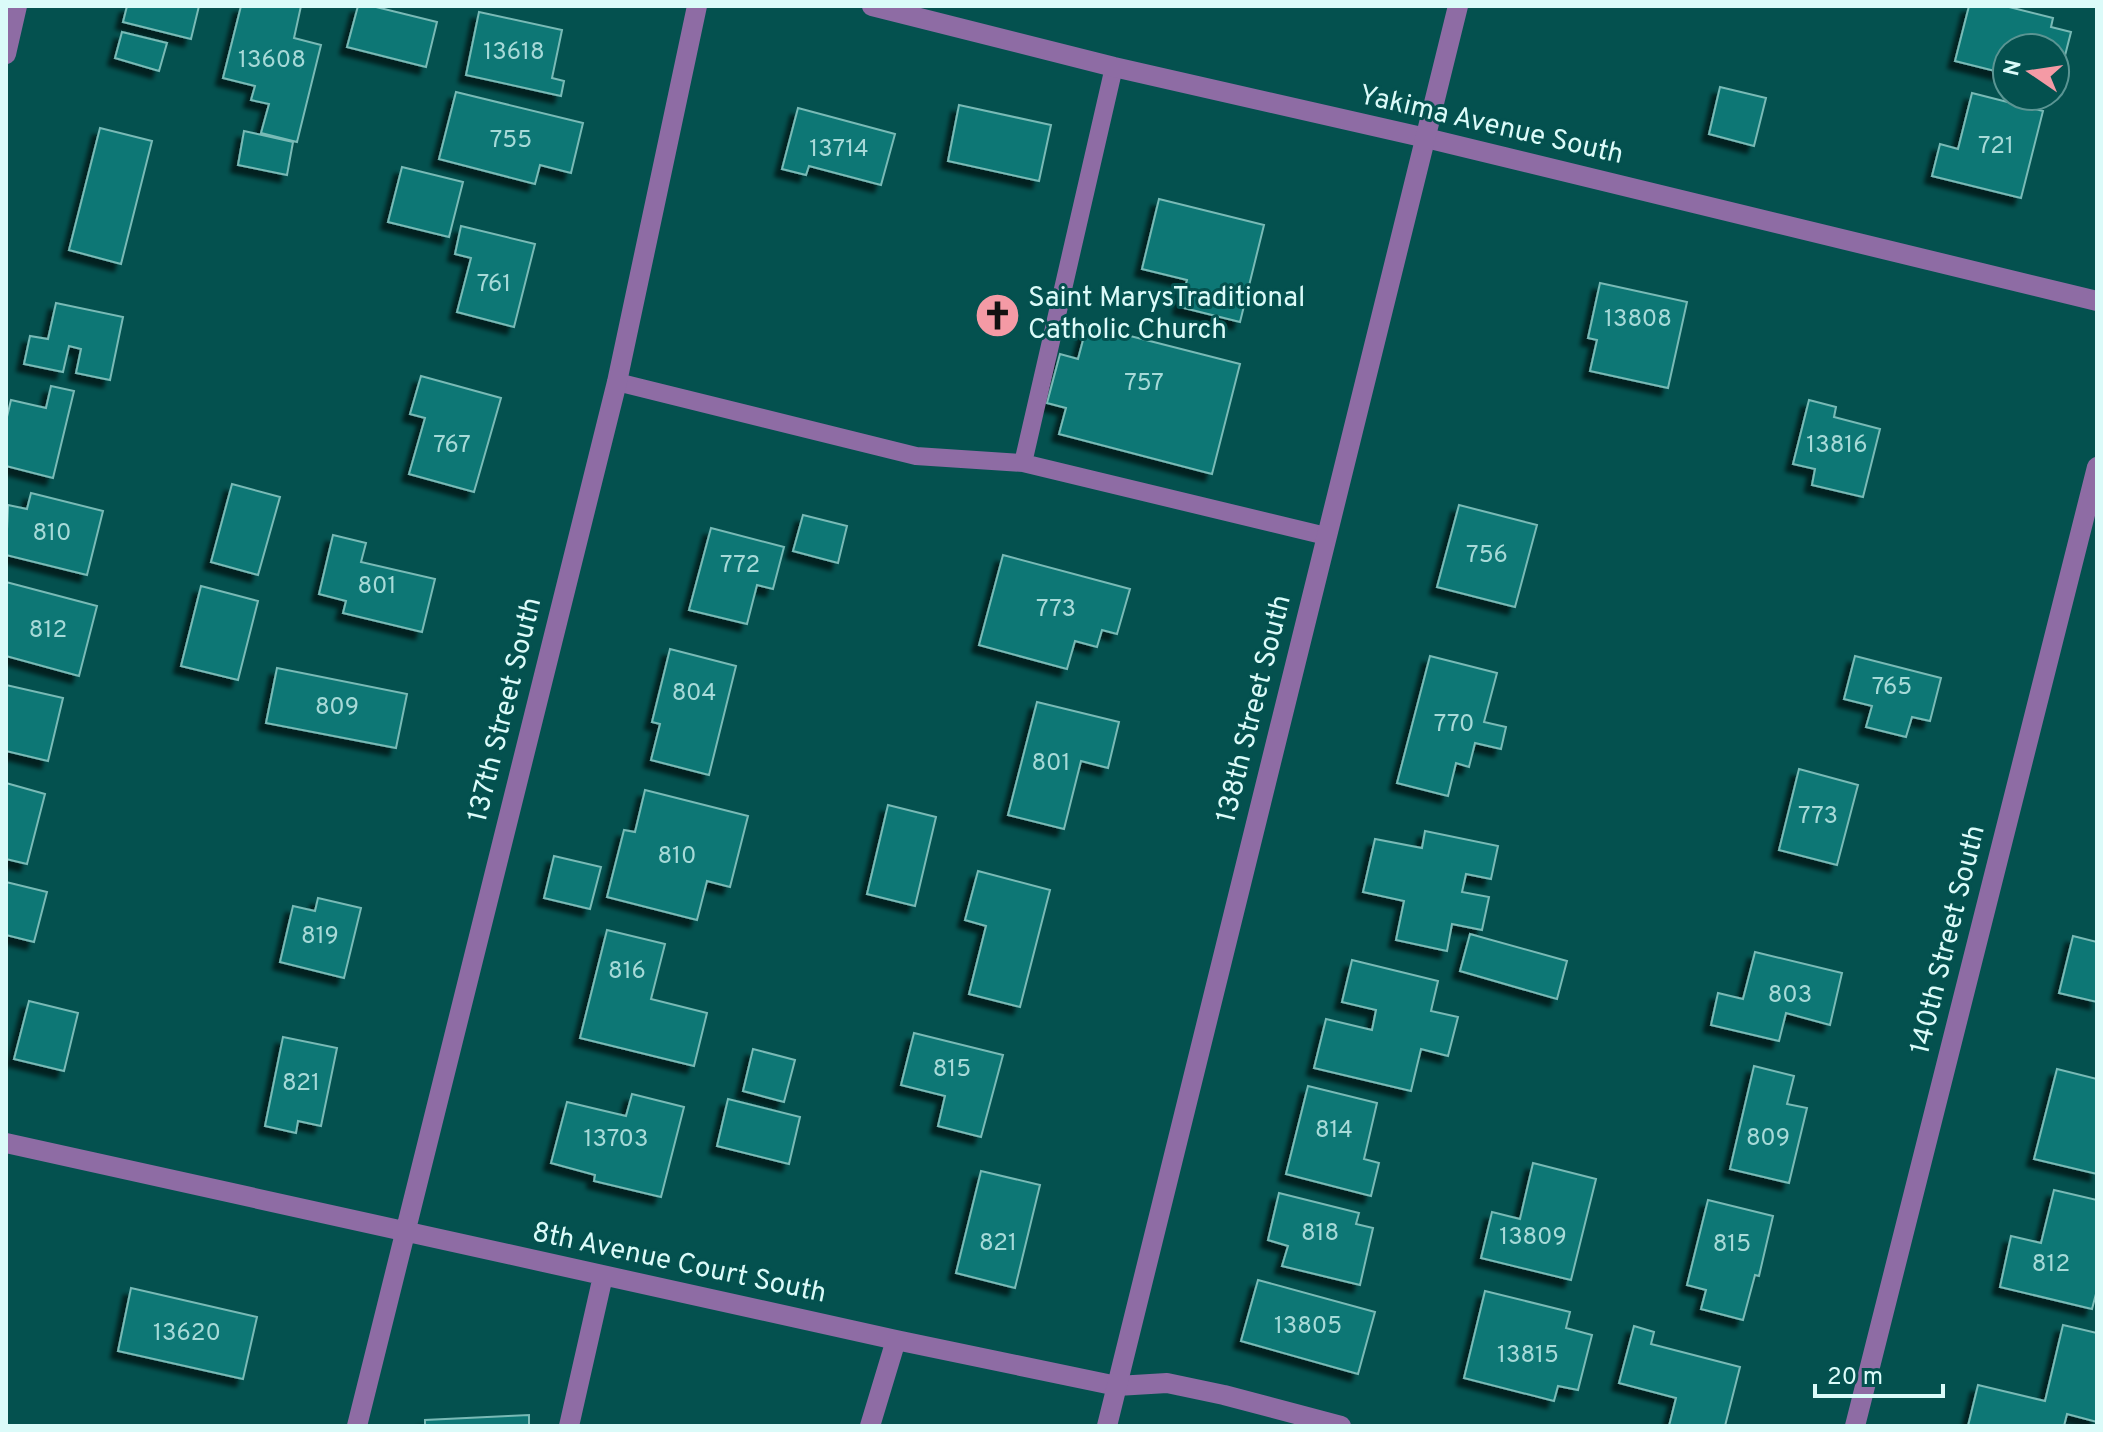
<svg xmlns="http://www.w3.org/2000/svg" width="2103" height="1432" font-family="Overpass,sans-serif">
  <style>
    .building { fill: #0c7774; stroke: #79bab6; stroke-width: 2; filter: url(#shadow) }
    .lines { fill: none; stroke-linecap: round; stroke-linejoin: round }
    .service { stroke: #8e6ca4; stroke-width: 18 }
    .minor { stroke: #8e6ca4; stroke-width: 20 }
    .tertiary { stroke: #8e6ca4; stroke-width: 20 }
    .labels { text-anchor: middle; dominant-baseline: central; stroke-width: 6; stroke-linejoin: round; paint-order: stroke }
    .number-label { font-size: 24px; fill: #a7dad8 }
    .street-label { font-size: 28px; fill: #dbfbf9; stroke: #04514f }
    .poi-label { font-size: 28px; fill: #dbfbf9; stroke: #04514f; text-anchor: start }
  </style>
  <defs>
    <filter id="shadow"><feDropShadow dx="-7" dy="7" stdDeviation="2" flood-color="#0009"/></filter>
  </defs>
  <rect width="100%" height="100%" fill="#04514f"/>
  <path class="building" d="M 127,6 L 199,6 L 191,39 L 123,22 Z
    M 241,6 L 301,6 L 294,38 L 321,45 L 297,142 L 261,133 L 269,104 L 251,100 L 255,86 L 223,78 Z
    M 358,6 L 372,6 L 437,22 L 426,67 L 347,47 Z
    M 1969,6 L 2005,6 L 2053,18 L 2051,27 L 2071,32 L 2057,87 L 2055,86 L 2055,48 L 2007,48 L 2007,74 L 1955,61 Z
    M 479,12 L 562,30 L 552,78 L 564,81 L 561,96 L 466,75 Z
    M 122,32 L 167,43 L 159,71 L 115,58 Z
    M 1720,87 L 1766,98 L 1754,146 L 1709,134 Z
    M 456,92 L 583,123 L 571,173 L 540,165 L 535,184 L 439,159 Z
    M 1972,93 L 2043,111 L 2021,198 L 1932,176 L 1940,144 L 1958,149 Z
    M 959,105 L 1051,125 L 1039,181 L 948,161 Z
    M 798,108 L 895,134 L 881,185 L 809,166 L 806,175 L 782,169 Z
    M 100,128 L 152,141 L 121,264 L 69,250 Z
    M 244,131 L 293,142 L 287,175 L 238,165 Z
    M 402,167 L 463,182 L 449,237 L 388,222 Z
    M 1159,199 L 1264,225 L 1240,322 L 1180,307 L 1187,280 L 1142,269 Z
    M 461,226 L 535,244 L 514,327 L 457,312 L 471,258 L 455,254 Z
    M 1600,283 L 1687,302 L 1668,388 L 1590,371 L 1597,340 L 1588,338 Z
    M 56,303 L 123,317 L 110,380 L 76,373 L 81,349 L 69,346 L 63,372 L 24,364 L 30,336 L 48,339 Z
    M 1087,325 L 1240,364 L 1212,474 L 1059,434 L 1066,408 L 1047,403 L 1060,354 L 1078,359 Z
    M 421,376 L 501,398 L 474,492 L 409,474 L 425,418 L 410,414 Z
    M 51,386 L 74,391 L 53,478 L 6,466 L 6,421 L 11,400 L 46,408 Z
    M 1809,400 L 1836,407 L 1834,417 L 1880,429 L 1863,497 L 1812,485 L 1815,469 L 1793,464 Z
    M 232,484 L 280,497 L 258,575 L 211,562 Z
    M 31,493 L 103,511 L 87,575 L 6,555 L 8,505 L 27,509 Z
    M 1459,505 L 1537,525 L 1515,607 L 1437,587 Z
    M 803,515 L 847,526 L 838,563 L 793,551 Z
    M 711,528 L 784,547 L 773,589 L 757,585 L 747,624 L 689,610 Z
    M 333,535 L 366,543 L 361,562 L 435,579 L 422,632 L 343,613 L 346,601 L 319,594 Z
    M 1003,555 L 1130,589 L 1117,634 L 1102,630 L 1097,647 L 1075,641 L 1067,669 L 979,645 Z
    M 6,582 L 97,606 L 79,676 L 6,656 Z
    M 201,586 L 258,601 L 238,680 L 181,666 Z
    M 670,649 L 736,666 L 709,775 L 651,760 L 660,724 L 652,722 Z
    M 1430,656 L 1497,673 L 1484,722 L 1506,727 L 1501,749 L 1475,743 L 1469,767 L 1456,763 L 1448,796 L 1397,783 Z
    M 1855,656 L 1941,678 L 1930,721 L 1912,717 L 1906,737 L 1866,727 L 1872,706 L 1844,699 Z
    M 277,668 L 407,694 L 396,748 L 266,723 Z
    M 6,685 L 63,698 L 48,761 L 6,751 Z
    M 1037,702 L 1119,722 L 1108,768 L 1081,761 L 1064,829 L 1008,815 Z
    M 1799,769 L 1858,785 L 1837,865 L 1779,850 Z
    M 6,783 L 45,794 L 27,864 L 6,859 Z
    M 645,790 L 748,816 L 730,887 L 707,881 L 697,920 L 607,897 L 624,830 L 635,832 Z
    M 888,805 L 936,817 L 915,906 L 867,894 Z
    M 1425,831 L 1498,846 L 1491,879 L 1466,874 L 1462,892 L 1489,897 L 1482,930 L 1452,924 L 1447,951 L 1396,940 L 1404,901 L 1363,892 L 1375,839 L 1422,848 Z
    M 554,856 L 601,867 L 590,909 L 544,898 Z
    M 978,871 L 1050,890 L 1020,1007 L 969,994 L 986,926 L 965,920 Z
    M 6,882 L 47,892 L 34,942 L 6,935 Z
    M 318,898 L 361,908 L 344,978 L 280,962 L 293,906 L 315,911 Z
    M 607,930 L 665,944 L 651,999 L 707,1013 L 694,1066 L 580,1038 Z
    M 1470,934 L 1567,961 L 1557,999 L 1460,971 Z
    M 2073,936 L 2097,942 L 2097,1002 L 2059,993 Z
    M 1755,952 L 1842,973 L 1830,1025 L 1786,1013 L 1779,1041 L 1711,1025 L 1718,993 L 1743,999 Z
    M 1352,960 L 1438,981 L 1431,1011 L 1458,1017 L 1448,1056 L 1421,1049 L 1411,1091 L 1314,1068 L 1326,1019 L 1372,1030 L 1376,1010 L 1342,1002 Z
    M 29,1001 L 78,1013 L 64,1071 L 14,1059 Z
    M 914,1033 L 1003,1055 L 981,1137 L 938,1126 L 945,1096 L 901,1085 Z
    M 283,1037 L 337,1048 L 321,1126 L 298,1121 L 296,1133 L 265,1126 Z
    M 753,1049 L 795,1060 L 784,1102 L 743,1091 Z
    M 1754,1066 L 1794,1076 L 1787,1104 L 1807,1108 L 1789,1183 L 1730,1169 Z
    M 2057,1069 L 2097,1079 L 2097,1174 L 2034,1159 Z
    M 1308,1086 L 1377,1103 L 1364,1159 L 1379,1163 L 1371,1196 L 1286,1174 Z
    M 632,1094 L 684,1107 L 661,1197 L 594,1181 L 595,1175 L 551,1163 L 567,1102 L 626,1116 Z
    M 728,1099 L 800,1117 L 789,1164 L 717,1146 Z
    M 1533,1163 L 1596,1179 L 1571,1280 L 1481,1258 L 1492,1212 L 1520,1219 Z
    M 981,1171 L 1040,1185 L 1015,1288 L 956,1273 Z
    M 2054,1190 L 2097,1200 L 2097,1290 L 2092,1309 L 2000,1287 L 2011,1236 L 2041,1243 Z
    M 1279,1193 L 1359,1213 L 1356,1224 L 1373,1228 L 1360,1285 L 1282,1266 L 1288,1246 L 1268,1240 Z
    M 1708,1200 L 1773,1216 L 1759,1276 L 1755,1275 L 1743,1320 L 1701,1309 L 1706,1290 L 1687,1285 Z
    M 1258,1280 L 1375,1312 L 1358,1374 L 1241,1341 Z
    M 131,1288 L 257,1317 L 243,1379 L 118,1351 Z
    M 1485,1291 L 1570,1312 L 1566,1328 L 1592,1335 L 1578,1390 L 1558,1386 L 1554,1401 L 1464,1378 Z
    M 2063,1325 L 2097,1333 L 2097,1422 L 2067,1414 L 2064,1426 L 1968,1426 L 1978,1385 L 2045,1401 Z
    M 1634,1326 L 1654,1332 L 1651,1344 L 1740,1367 L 1725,1426 L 1669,1426 L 1676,1398 L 1619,1383 Z
    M 529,1415 L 529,1426 L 425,1426 L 425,1420 Z"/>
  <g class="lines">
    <path class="service" d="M 617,382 L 916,456 L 1023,463 L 1326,536
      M 1023,463 L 1114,67"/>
    <path class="minor" d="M 872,6 L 1114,67 L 1426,138 L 2097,301
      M 6,54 L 17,6
      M 6,1143 L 896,1340 L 1117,1386 L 1167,1383 L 1224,1395 L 1341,1426
      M 357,1426 L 617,382 L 697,6
      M 569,1426 L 603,1276
      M 870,1426 L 896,1340
      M 1855,1426 L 2097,467"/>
    <path class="tertiary" d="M 1107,1426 L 1458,6"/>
  </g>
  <defs>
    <symbol id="church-disc" viewBox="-11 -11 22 22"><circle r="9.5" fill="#f49aa5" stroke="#04514f"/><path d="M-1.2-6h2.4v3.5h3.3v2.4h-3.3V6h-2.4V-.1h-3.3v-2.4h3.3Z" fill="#111"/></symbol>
  </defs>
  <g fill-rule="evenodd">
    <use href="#church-disc" x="972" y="290" width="51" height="51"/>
  </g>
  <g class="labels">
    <g class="number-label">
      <text x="514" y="53">13618</text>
      <text x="272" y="61">13608</text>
      <text x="511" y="141">755</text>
      <text x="1996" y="147">721</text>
      <text x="839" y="150">13714</text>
      <text x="494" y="285">761</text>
      <text x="1638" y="320">13808</text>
      <text x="1144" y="384">757</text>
      <text x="452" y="446">767</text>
      <text x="1837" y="446">13816</text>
      <text x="52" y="534">810</text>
      <text x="1487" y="556">756</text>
      <text x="740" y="566">772</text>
      <text x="377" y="587">801</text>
      <text x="1056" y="610">773</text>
      <text x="48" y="631">812</text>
      <text x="1892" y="688">765</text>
      <text x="694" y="694">804</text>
      <text x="337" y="708">809</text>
      <text x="1454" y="725">770</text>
      <text x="1051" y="764">801</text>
      <text x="1818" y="817">773</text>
      <text x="677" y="857">810</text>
      <text x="320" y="937">819</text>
      <text x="627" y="972">816</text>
      <text x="1790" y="996">803</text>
      <text x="952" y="1070">815</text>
      <text x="301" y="1084">821</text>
      <text x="1334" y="1131">814</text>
      <text x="1768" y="1139">809</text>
      <text x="616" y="1140">13703</text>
      <text x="1320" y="1234">818</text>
      <text x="1533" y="1238">13809</text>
      <text x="998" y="1244">821</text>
      <text x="1732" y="1245">815</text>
      <text x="2051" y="1265">812</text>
      <text x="1308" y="1327">13805</text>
      <text x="187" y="1334">13620</text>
      <text x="1528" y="1356">13815</text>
    </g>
    <g class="street-label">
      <text transform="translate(1491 126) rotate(13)">Yakima Avenue South</text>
      <text transform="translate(1255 709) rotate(-76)">138th Street South</text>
      <text transform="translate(506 710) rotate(-76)">137th Street South</text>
      <text transform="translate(1949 940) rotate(-76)">140th Street South</text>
      <text transform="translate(679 1264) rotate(12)">8th Avenue Court South</text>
    </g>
    <g class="poi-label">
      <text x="1028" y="299">Saint MarysTraditional<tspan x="1028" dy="32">Catholic Church</tspan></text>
    </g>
  </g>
  <rect width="2103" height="1432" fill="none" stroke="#dbfbf9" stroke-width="16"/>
  <g transform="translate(2031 72) rotate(283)"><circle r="38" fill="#04514f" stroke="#5a9593" stroke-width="2"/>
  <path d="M0-6L14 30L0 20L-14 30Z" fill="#f49aa5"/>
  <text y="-12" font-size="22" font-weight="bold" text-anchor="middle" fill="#dbfbf9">N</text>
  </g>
  <path d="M1815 1384v12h128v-12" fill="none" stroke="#dbfbf9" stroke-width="4"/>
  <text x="1827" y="1384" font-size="24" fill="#dbfbf9" stroke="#04514f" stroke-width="6" paint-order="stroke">20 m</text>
</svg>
